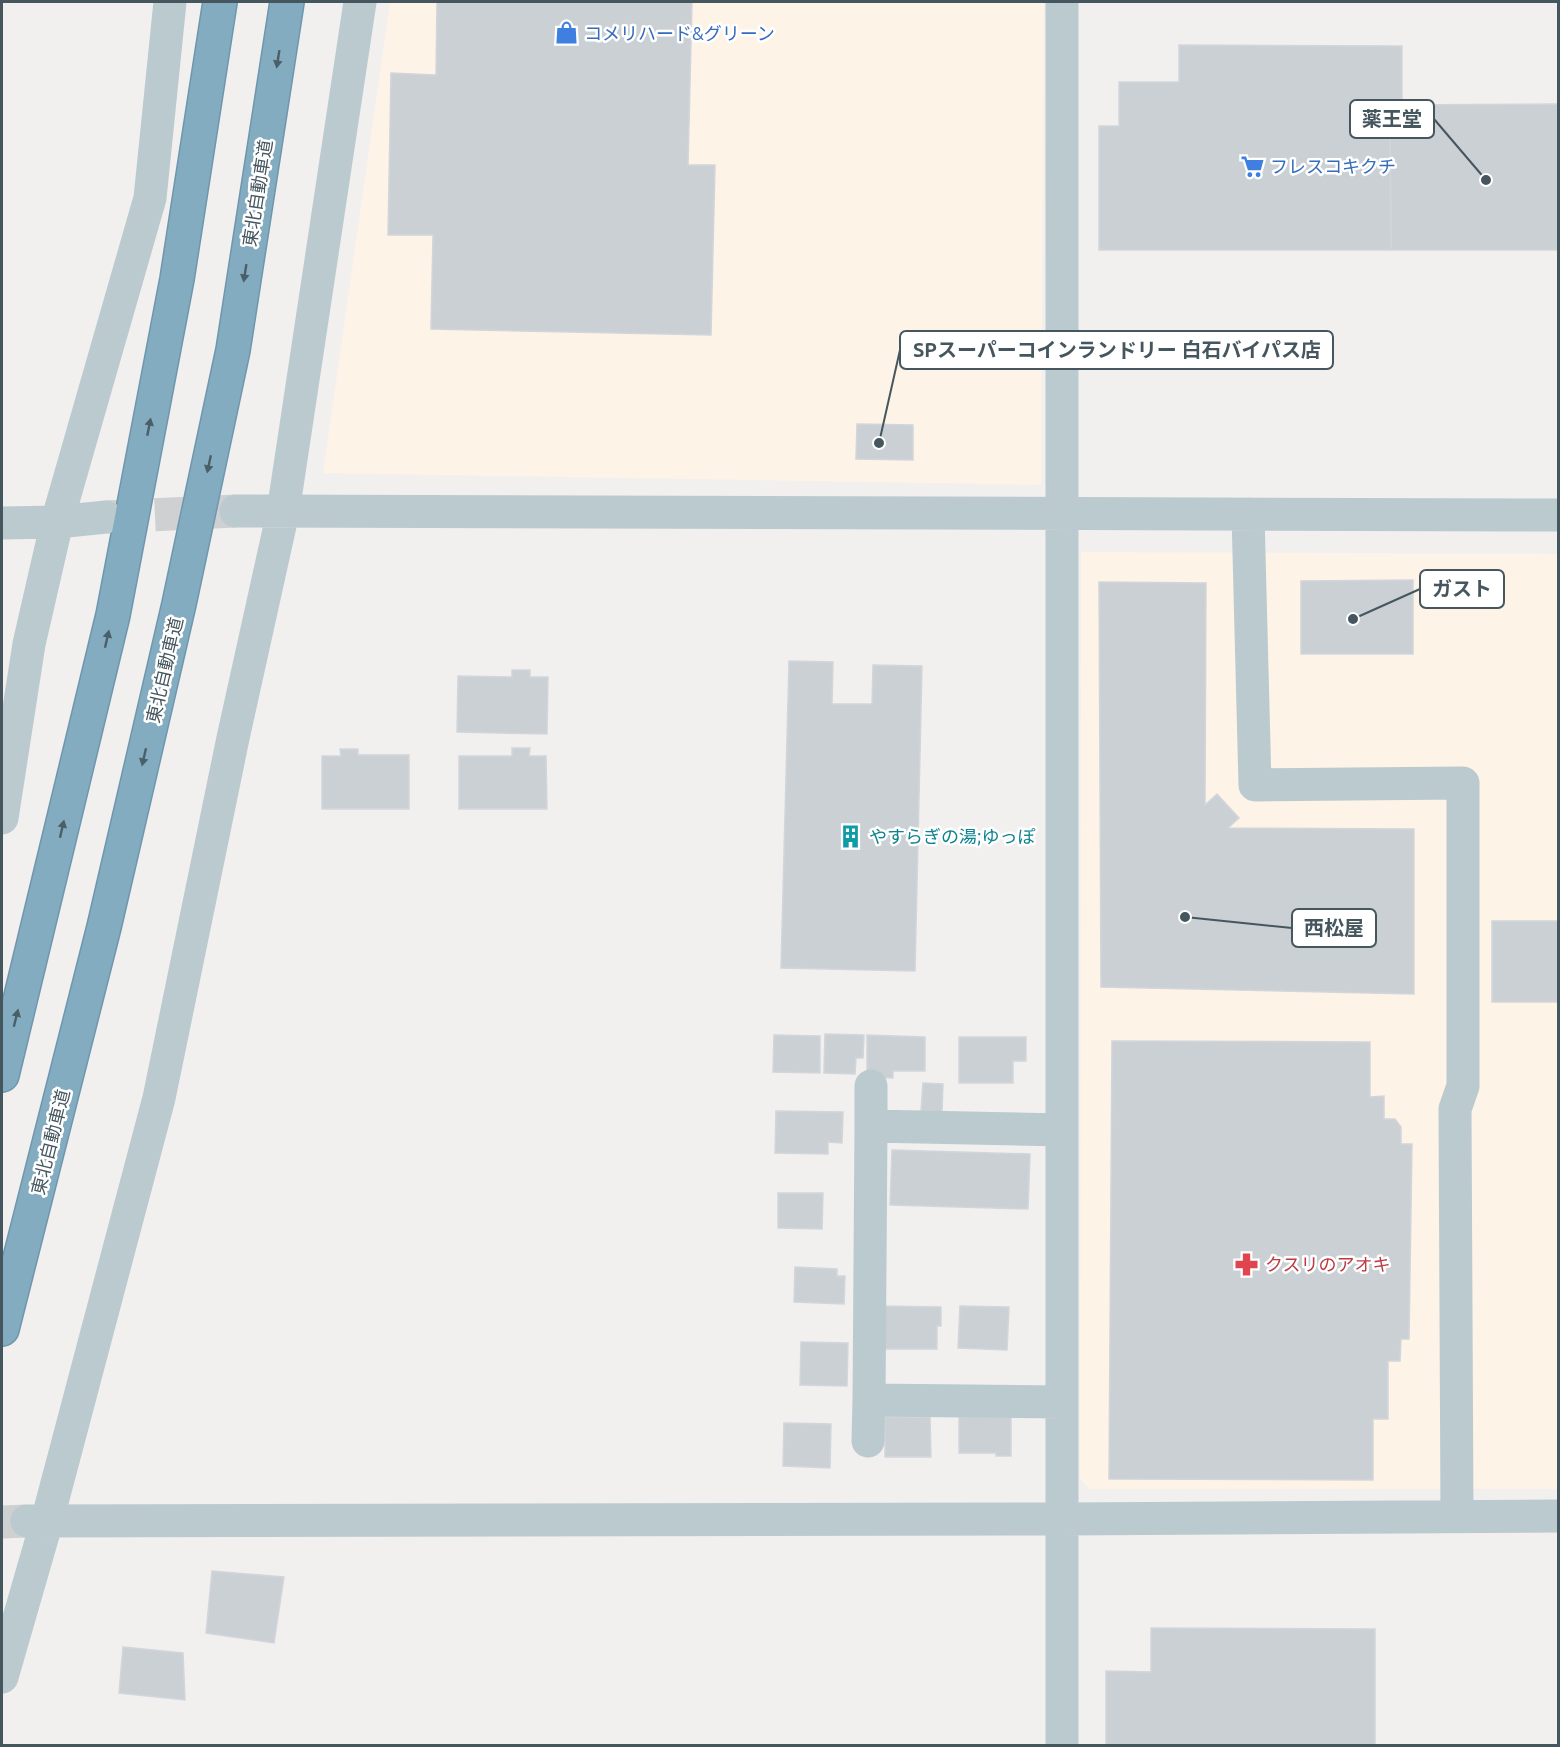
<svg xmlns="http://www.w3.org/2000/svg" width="1560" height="1747" font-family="Ubuntu,'Noto Sans JP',sans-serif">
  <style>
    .commercial { fill: #fdf3e7 }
    .building { fill: #cad0d4; stroke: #d2d6db; stroke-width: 1.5 }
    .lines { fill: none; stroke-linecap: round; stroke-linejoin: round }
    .minor-tunnel { stroke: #cfd0d2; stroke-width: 33; stroke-dasharray: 33 16; stroke-linecap: butt }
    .highway-casing { stroke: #6e97ad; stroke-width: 36 }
    .minor { stroke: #bbcacf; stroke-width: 33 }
    .highway { stroke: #83acc1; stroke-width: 33 }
    .oneway { fill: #4b5f68 }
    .labels { text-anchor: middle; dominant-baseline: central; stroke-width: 5; stroke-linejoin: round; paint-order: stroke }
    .shop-label { font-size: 18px; fill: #366cbe; stroke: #fff; text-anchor: start }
    .street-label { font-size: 18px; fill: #45565e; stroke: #fff }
    .culture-label { font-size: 18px; fill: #0d838f; stroke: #fff; text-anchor: start }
    .health-label { font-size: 18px; fill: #be3a42; stroke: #fff; text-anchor: start }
    .leader { fill: none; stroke: #45565e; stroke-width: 2 }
    .callout-dot { fill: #45565e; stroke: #fff; stroke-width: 2 }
    .callout { fill: #fff; stroke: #45565e; stroke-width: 2 }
    .callout-label { font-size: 20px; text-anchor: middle; font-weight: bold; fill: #45565e }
  </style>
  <rect width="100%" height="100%" fill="#f2efef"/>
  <path class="commercial" d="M 390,2 L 1044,2 L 1041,485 L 323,473 Z
    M 1081,552 L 1558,554 L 1558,1489 L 1089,1489 L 1080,1478 Z"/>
  <path class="building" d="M 437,2 L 692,2 L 688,165 L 715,165 L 711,335 L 431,329 L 433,235 L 388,235 L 391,73 L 436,75 Z
    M 1179,45 L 1402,46 L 1402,105 L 1390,105 L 1391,250 L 1099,250 L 1099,126 L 1119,126 L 1119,82 L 1179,82 Z
    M 1558,104 L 1558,250 L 1391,250 L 1390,105 Z
    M 857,424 L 913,425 L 913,460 L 856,459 Z
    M 1413,580 L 1413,654 L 1301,654 L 1301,581 Z
    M 1099,582 L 1206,583 L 1205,805 L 1217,794 L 1239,818 L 1228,828 L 1414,829 L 1414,994 L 1101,987 Z
    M 789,661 L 833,662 L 832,704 L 872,704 L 873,665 L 922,666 L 915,971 L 781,968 Z
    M 512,670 L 530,670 L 530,677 L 548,677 L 547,734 L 457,732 L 458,676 L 512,677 Z
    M 512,748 L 530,748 L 529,756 L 546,756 L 547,809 L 459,809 L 459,756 L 512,756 Z
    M 340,749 L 358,749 L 358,755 L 409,755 L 409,809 L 322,809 L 322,756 L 341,756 Z
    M 1492,921 L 1558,921 L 1558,1002 L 1492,1002 Z
    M 825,1034 L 864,1035 L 863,1058 L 856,1058 L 855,1074 L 824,1073 Z
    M 774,1035 L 820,1036 L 820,1073 L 773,1072 Z
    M 867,1035 L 925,1037 L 925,1071 L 893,1071 L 893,1078 L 867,1077 Z
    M 959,1037 L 1026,1037 L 1026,1061 L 1013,1061 L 1013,1083 L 959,1083 Z
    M 1112,1041 L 1370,1042 L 1370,1097 L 1384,1096 L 1384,1119 L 1395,1119 L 1401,1127 L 1401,1144 L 1412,1144 L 1409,1339 L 1401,1339 L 1400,1361 L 1388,1361 L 1388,1419 L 1373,1419 L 1373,1480 L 1109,1479 Z
    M 923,1083 L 943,1084 L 942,1112 L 921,1111 Z
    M 776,1111 L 843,1112 L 842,1143 L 828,1142 L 828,1154 L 775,1153 Z
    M 892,1150 L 1030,1154 L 1028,1209 L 890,1205 Z
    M 778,1193 L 823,1193 L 822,1229 L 778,1228 Z
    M 795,1267 L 837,1269 L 837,1276 L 845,1276 L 844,1304 L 794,1302 Z
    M 881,1306 L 941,1307 L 941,1326 L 937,1326 L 937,1349 L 881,1349 Z
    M 960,1306 L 1009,1307 L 1007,1350 L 958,1348 Z
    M 801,1342 L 848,1343 L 847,1386 L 800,1385 Z
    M 885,1417 L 930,1417 L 931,1457 L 885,1457 Z
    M 959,1417 L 1011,1417 L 1011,1456 L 996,1456 L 996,1453 L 959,1453 Z
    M 784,1423 L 831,1424 L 830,1468 L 783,1466 Z
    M 212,1571 L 284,1577 L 274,1643 L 206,1633 Z
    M 1151,1628 L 1375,1629 L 1375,1746 L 1106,1746 L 1106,1671 L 1151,1672 Z
    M 123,1647 L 183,1653 L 185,1700 L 119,1693 Z"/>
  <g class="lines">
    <path class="minor-tunnel" d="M 106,517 L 236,511
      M 2,1522 L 27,1521"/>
    <defs>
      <path id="highway" d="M 2,1075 L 113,615 L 177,279 L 220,2
        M 2,1329 L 104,927 L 179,604 L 233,350 L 287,2"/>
    </defs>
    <use href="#highway" class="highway-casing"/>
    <path class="minor" d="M 1062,2 L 1062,1746
      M 236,511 L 1558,515
      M 1248,514 L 1255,785 L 1463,783 L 1463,1086 L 1455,1109 L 1457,1516
      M 2,523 L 57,522 L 106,517
      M 2,818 L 29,644 L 57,522 L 150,198 L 170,2
      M 871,1126 L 871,1086
      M 1062,1402 L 869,1400 L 871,1126 L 1062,1130
      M 868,1441 L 869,1400
      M 27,1521 L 1062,1519 L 1558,1516
      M 2,1677 L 47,1521 L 159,1098 L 233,738 L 283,512 L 360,2"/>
    <use href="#highway" class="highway"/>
  </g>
  <defs><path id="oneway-solid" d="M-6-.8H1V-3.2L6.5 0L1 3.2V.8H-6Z" transform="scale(1.5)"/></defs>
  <g class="oneway">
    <use href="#oneway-solid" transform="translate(278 59) rotate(99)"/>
    <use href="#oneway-solid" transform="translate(245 273) rotate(99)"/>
    <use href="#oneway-solid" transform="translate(149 427) rotate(-79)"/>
    <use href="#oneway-solid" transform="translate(209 464) rotate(102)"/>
    <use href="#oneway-solid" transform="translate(107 639) rotate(-77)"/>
    <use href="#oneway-solid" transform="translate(144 757) rotate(103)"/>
    <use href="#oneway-solid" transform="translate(62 829) rotate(-77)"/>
    <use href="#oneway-solid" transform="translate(16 1018) rotate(-76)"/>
  </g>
  <defs>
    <symbol id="shop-bare" viewBox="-9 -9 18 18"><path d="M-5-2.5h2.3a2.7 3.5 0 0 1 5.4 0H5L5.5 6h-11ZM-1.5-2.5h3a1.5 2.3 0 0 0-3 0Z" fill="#3f7fe0" stroke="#fff" stroke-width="2.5" paint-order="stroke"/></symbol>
    <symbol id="supermarket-bare" viewBox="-9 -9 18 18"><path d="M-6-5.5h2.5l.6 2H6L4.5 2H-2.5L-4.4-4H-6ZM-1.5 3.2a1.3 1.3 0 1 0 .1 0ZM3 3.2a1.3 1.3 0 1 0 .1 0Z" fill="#3f7fe0" stroke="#fff" stroke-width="2.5" paint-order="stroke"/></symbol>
    <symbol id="building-bare" viewBox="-9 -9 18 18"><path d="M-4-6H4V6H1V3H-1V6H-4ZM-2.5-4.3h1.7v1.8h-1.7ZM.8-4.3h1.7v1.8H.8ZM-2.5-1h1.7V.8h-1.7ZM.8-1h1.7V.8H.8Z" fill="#0f9aa8" stroke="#fff" stroke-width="2.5" paint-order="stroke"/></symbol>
    <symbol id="pharmacy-bare" viewBox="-9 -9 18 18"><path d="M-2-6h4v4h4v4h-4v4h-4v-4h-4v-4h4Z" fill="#e0444e" stroke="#fff" stroke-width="2.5" paint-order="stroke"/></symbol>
  </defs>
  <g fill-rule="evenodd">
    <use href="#shop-bare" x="550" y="16" width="33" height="33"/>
    <use href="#supermarket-bare" x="1236" y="150" width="33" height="33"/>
    <use href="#building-bare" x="834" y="820" width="33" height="33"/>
    <use href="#pharmacy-bare" x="1230" y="1248" width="33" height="33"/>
  </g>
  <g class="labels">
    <g class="shop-label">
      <text x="584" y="33">コメリハード&amp;グリーン</text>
      <text x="1270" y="166">フレスコキクチ</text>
    </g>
    <g class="street-label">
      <text transform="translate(257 193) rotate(-81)">東北自動車道</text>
      <text transform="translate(164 670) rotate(-77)">東北自動車道</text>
      <text transform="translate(50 1142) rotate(-76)">東北自動車道</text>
    </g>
    <g class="culture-label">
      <text x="869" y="836">やすらぎの湯;ゆっぽ</text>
    </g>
    <g class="health-label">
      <text x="1265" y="1264">クスリのアオキ</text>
    </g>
  </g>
  <path class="leader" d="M1486 180L1434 119M879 443L900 350M1353 619L1420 589M1185 917L1292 928"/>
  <g class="callout-dot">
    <circle cx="1486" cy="180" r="6"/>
    <circle cx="879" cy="443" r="6"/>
    <circle cx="1353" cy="619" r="6"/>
    <circle cx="1185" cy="917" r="6"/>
  </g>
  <g class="callout">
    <rect x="1350" y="100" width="84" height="38" rx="6"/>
    <rect x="900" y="331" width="433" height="38" rx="6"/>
    <rect x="1420" y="570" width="84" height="38" rx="6"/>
    <rect x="1292" y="909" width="84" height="38" rx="6"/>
  </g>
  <g class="callout-label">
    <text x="1392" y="126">薬王堂</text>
    <text x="1117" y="357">SPスーパーコインランドリー 白石バイパス店</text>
    <text x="1462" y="596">ガスト</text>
    <text x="1334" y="935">西松屋</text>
  </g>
  <rect width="1560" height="1747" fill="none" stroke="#45565e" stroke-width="6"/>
</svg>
